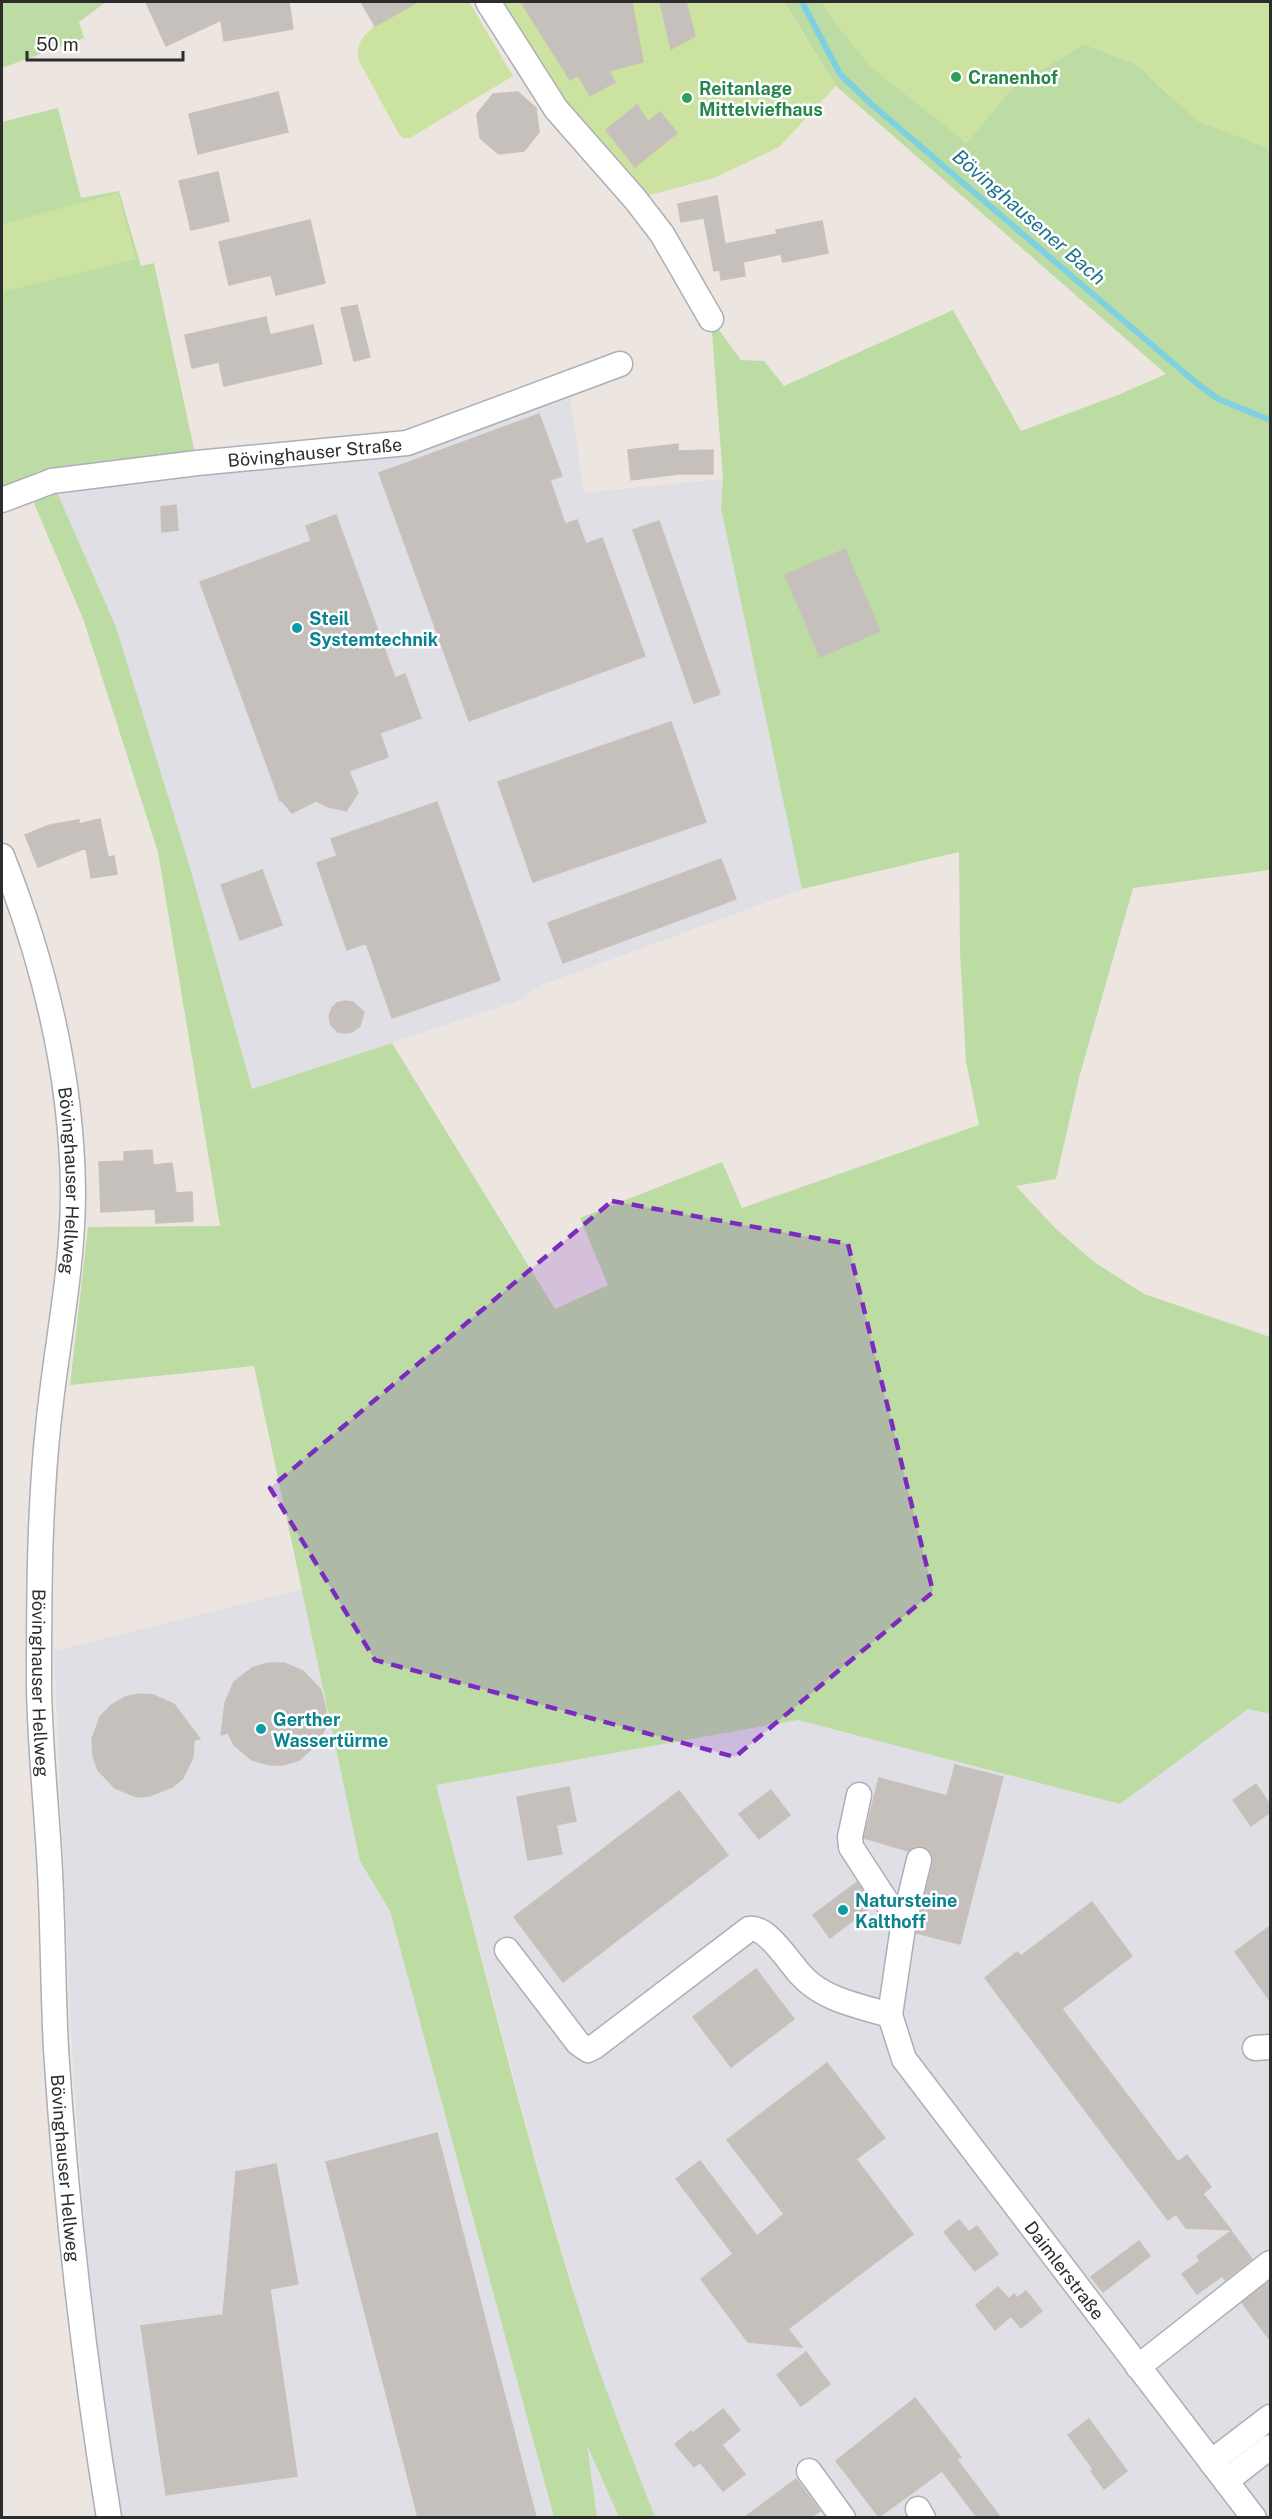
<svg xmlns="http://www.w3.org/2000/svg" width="1272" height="2519" font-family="'Public Sans',sans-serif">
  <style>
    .industrial { fill: #e0dfe5 }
    .green { fill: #bcdca3 }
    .pitch { fill: #cce2a0 }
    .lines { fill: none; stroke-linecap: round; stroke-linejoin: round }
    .stream { stroke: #7fd1e1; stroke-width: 6 }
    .building { fill: #c5c0bb; stroke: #c7c1b9; stroke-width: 1.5 }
    .minor-casing { stroke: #acafb6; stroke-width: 27 }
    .minor { stroke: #fff; stroke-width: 24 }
    .marked { fill: #7b2cbf; fill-opacity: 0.2; stroke: #7b2cbf; stroke-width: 4.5; stroke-dasharray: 12 8; stroke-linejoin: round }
    .leisure-dot { fill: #2e9e5b; stroke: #fff; stroke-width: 2 }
    .culture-dot { fill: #0f9aa8; stroke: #fff; stroke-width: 2 }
    .labels { text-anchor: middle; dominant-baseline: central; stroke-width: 5; stroke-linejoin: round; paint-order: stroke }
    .leisure-label { font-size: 18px; font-weight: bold; fill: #27864d; stroke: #fff; text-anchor: start }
    .street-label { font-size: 18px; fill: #2c2c2c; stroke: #fff }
    .culture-label { font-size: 18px; font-weight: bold; fill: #0d838f; stroke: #fff; text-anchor: start }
    .water-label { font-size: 20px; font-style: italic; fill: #1d738f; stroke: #fff }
  </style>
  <rect width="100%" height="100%" fill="#ece5e0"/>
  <path class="industrial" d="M 568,383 L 584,493 L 723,479 L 721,508 L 802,889 L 542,985 L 518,1001 L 252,1089 L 191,871 L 52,481 L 407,443 Z
    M 302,1589 L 360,1861 L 390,1911 L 554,2517 L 120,2517 L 94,2346 L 73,2065 L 54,1651 Z
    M 1248,1709 L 1270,1714 L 1270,2517 L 597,2517 L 586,2442 L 574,2292 L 540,2176 L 436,1785 L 798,1720 L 1120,1804 Z"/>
  <path class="green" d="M 2,2 L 106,2 L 79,22 L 84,38 L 2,68 Z
    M 787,2 L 822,2 L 834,22 L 966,143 L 1015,85 L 1084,44 L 1138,65 L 1170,96 L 1270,149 L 1270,870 L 1133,888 L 1079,1078 L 1056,1179 L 1016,1186 L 1055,1228 L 1094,1262 L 1144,1294 L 1270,1337 L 1270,1714 L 1248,1709 L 1120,1804 L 798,1720 L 436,1785 C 481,1954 522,2124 573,2291 C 596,2367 626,2443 655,2517 L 619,2517 L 587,2445 L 597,2517 L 554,2517 L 390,1911 L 360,1861 L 254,1366 L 70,1385 L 88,1227 L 220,1226 L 158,852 L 84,621 L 31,496 L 2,493 L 2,122 L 58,108 L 81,198 L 119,191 L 141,266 L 154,263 L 197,463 L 52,481 L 116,627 L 191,871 L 252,1089 L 392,1043 L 555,1309 L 608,1285 L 580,1218 L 722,1162 L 742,1208 L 979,1125 L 966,1061 L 960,951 L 959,852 L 802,889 L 721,508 L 723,479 L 711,319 L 741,360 L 764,361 L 784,386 L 953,310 L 1021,431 L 1118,395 L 1166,374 L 836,86 L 785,4 Z"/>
  <path class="pitch" d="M 420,2 L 469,2 L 513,76 L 410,138 L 404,138 L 399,134 L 359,61 C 349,30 399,13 420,2 Z
    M 488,2 L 787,2 L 785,5 L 836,86 L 779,147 L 714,178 L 635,199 Z
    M 822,2 L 1270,2 L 1270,149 L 1197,121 L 1138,65 L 1084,44 L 1015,85 L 967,143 L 873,69 L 834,22 Z
    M 118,193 L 136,259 L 2,292 L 2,224 Z"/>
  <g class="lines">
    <path class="stream" d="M 802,2 L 840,74 L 870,103 L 1194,381 L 1218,399 L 1270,420"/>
  </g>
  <path class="building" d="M 146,2 L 289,2 L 293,29 L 224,41 L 221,20 L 166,46 Z
    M 361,2 L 418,2 L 375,26 Z
    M 521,2 L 632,2 L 643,62 L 609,71 L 615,82 L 590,96 L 578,75 L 570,80 Z
    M 660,2 L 686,2 L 695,36 L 671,49 Z
    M 278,92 L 288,132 L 198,154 L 189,114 Z
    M 518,92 L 536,108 L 539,132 L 524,151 L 499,154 L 480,138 L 477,114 L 493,94 Z
    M 637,105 L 648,122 L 660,112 L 677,133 L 635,167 L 606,130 Z
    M 218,172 L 229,221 L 191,230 L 179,181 Z
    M 717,196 L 725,244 L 777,234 L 776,230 L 822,221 L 828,253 L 783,262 L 781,254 L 743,262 L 745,276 L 721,280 L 720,270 L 714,271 L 704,218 L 681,222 L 678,204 Z
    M 310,220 L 325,283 L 276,295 L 271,275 L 229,285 L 219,242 Z
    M 357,305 L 370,357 L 354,361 L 341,308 Z
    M 266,317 L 270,335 L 313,325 L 322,364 L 224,386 L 219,362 L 192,368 L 185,335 Z
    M 539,414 L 562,476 L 550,480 L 565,524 L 577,520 L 586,544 L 602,538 L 645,656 L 469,721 L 379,473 Z
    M 678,444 L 678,451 L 713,450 L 713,474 L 679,474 L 631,480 L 628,450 Z
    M 176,505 L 178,530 L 162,532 L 161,507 Z
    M 336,515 L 395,678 L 405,674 L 421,718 L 380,733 L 388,757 L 349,771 L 358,793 L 346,811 L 329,807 L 316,801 L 292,813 L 282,801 L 280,801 L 200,582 L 311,541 L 306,526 Z
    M 659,521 L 720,694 L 694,703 L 633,530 Z
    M 845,549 L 880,631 L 820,657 L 785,575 Z
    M 671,722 L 706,822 L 533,882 L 498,782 Z
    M 437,802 L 500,980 L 392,1018 L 366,943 L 347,950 L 317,863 L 337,856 L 331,839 Z
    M 100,819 L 108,857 L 114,856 L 117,874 L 91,878 L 86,848 L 38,867 L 25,835 L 50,825 L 79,820 L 79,824 Z
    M 721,859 L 736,899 L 563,963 L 548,923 Z
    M 262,870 L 282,925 L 240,940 L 221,885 Z
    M 345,1001 L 353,1002 L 364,1012 L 360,1026 L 352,1032 L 344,1033 L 338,1032 L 331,1025 L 329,1016 L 332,1008 L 337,1003 Z
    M 152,1150 L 153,1165 L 172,1163 L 176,1193 L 192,1192 L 193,1221 L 156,1223 L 155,1209 L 101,1212 L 99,1162 L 124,1161 L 124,1152 Z
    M 268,1663 L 284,1663 L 303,1671 L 321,1690 L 326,1710 L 325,1728 L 319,1742 L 299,1760 L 283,1765 L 270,1765 L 252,1760 L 234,1745 L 228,1733 L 221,1735 L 225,1703 L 234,1682 L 252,1668 Z
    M 140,1694 L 153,1695 L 174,1704 L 200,1739 L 194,1740 L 193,1757 L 183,1778 L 172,1787 L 149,1796 L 137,1797 L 115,1788 L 98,1770 L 93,1756 L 92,1739 L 100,1717 L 110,1706 L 125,1697 Z
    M 955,1765 L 1003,1777 L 960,1944 L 916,1933 L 933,1863 L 929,1850 L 923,1846 L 916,1846 L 908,1851 L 864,1838 L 879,1778 L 947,1796 Z
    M 1256,1784 L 1270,1805 L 1270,1812 L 1251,1826 L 1233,1800 Z
    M 569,1787 L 576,1821 L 556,1825 L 562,1854 L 528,1860 L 517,1797 Z
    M 771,1790 L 790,1815 L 759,1839 L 739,1814 Z
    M 679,1791 L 728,1855 L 563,1982 L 514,1917 Z
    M 857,1882 L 872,1906 L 830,1938 L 813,1915 Z
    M 1092,1902 L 1132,1956 L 1062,2009 L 1178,2162 L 1187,2155 L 1211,2187 L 1203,2194 L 1231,2230 L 1186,2228 L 1176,2214 L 1168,2220 L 985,1978 L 1017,1952 L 1021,1956 Z
    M 1270,1926 L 1270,2001 L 1235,1952 Z
    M 756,1969 L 794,2019 L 731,2067 L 693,2017 Z
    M 827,2063 L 885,2138 L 856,2159 L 913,2234 L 788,2329 L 802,2347 L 748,2342 L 701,2279 L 733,2254 L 676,2179 L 700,2161 L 757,2236 L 784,2214 L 727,2140 Z
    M 437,2133 L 536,2517 L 418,2517 L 326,2162 Z
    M 276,2164 L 298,2284 L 270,2289 L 297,2476 L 166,2495 L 141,2326 L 223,2315 L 236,2172 Z
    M 959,2220 L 969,2232 L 977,2226 L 998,2254 L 975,2271 L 944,2232 Z
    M 1231,2231 L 1252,2259 L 1225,2280 L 1222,2276 L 1197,2294 L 1182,2274 L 1200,2261 L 1197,2256 Z
    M 1139,2241 L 1150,2256 L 1103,2292 L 1091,2277 Z
    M 1269,2282 L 1270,2284 L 1270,2340 L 1242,2303 Z
    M 998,2287 L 1009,2299 L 1014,2294 L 1017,2298 L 1026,2291 L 1042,2311 L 1021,2328 L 1011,2316 L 995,2330 L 976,2305 Z
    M 806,2352 L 830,2384 L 801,2406 L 777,2375 Z
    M 915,2398 L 961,2457 L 957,2460 L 1000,2517 L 977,2517 L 942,2471 L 879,2517 L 836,2461 Z
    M 723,2409 L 740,2430 L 722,2445 L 745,2474 L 723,2491 L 700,2462 L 694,2467 L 675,2444 L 691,2431 L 693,2433 Z
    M 1089,2419 L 1127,2471 L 1104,2489 L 1091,2471 L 1093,2469 L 1068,2435 Z
    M 796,2479 L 820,2511 L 811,2517 L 745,2517 Z"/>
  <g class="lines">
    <defs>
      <g id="minor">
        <path d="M 488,2 L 556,109 L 635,199 L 662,234 L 711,319"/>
        <path id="s1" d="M 2,500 L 52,481 L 197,463 L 407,443 L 620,364"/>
        <path id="s2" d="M 2,856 C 44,962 72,1077 73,1192 C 73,1268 57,1343 49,1418 C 39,1507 39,1598 39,1687 C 40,1749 47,1811 50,1872 C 53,1931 53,1990 56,2049 C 66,2205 84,2363 109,2518"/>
        <path id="s3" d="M 859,1795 L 850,1837 L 851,1847 L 903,1927 L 890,2015 L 904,2059 L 1254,2518"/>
        <path d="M 903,1927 L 919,1860"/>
        <path d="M 507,1950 L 578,2043 L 588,2050 L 594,2047 L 749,1929 C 767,1925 790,1964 802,1976 C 824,2000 859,2006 890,2015"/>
        <path d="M 1255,2048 L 1270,2047"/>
        <path d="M 1138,2367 L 1270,2263"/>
        <path d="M 1211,2462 L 1270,2417"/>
        <path d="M 809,2471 L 843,2518"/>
        <path d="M 1226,2481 L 1270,2447"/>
        <path d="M 918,2509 L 923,2518"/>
      </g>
    </defs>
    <use href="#minor" class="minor-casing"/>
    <use href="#minor" class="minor"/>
  </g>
  <path class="marked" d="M 612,1201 L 848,1244 L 933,1592 L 735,1757 L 375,1660 L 270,1488 Z"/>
  <g class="leisure-dot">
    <circle cx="956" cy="77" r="6"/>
    <circle cx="687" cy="98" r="6"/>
  </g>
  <g class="culture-dot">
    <circle cx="297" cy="628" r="6"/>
    <circle cx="261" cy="1729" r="6"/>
    <circle cx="843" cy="1910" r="6"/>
  </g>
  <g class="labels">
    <g class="leisure-label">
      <text x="968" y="77">Cranenhof</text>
      <text x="699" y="88">Reitanlage<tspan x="699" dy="21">Mittelviefhaus</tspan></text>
    </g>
    <g class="street-label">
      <text stroke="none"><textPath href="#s1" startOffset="318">Bövinghauser Straße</textPath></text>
      <text stroke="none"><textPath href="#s2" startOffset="334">Bövinghauser Hellweg</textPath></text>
      <text stroke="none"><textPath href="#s2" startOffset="838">Bövinghauser Hellweg</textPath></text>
      <text stroke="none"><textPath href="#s2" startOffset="1324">Bövinghauser Hellweg</textPath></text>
      <text stroke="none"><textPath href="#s3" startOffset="549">Daimlerstraße</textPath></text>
    </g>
    <g class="culture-label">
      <text x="309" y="618">Steil<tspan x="309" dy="21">Systemtechnik</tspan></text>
      <text x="273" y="1719">Gerther<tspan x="273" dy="21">Wassertürme</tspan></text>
      <text x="855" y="1900">Natursteine<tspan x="855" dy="21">Kalthoff</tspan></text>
    </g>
    <g class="water-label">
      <text transform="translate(1029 217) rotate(41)">Bövinghausener Bach</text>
    </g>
  </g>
  <rect width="1272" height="2519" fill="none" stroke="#2c2c2c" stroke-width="6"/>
  <path d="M27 51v9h156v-9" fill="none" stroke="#2c2c2c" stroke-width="3"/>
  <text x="36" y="51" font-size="18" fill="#2c2c2c" stroke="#ffffff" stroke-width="4.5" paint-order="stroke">50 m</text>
</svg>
